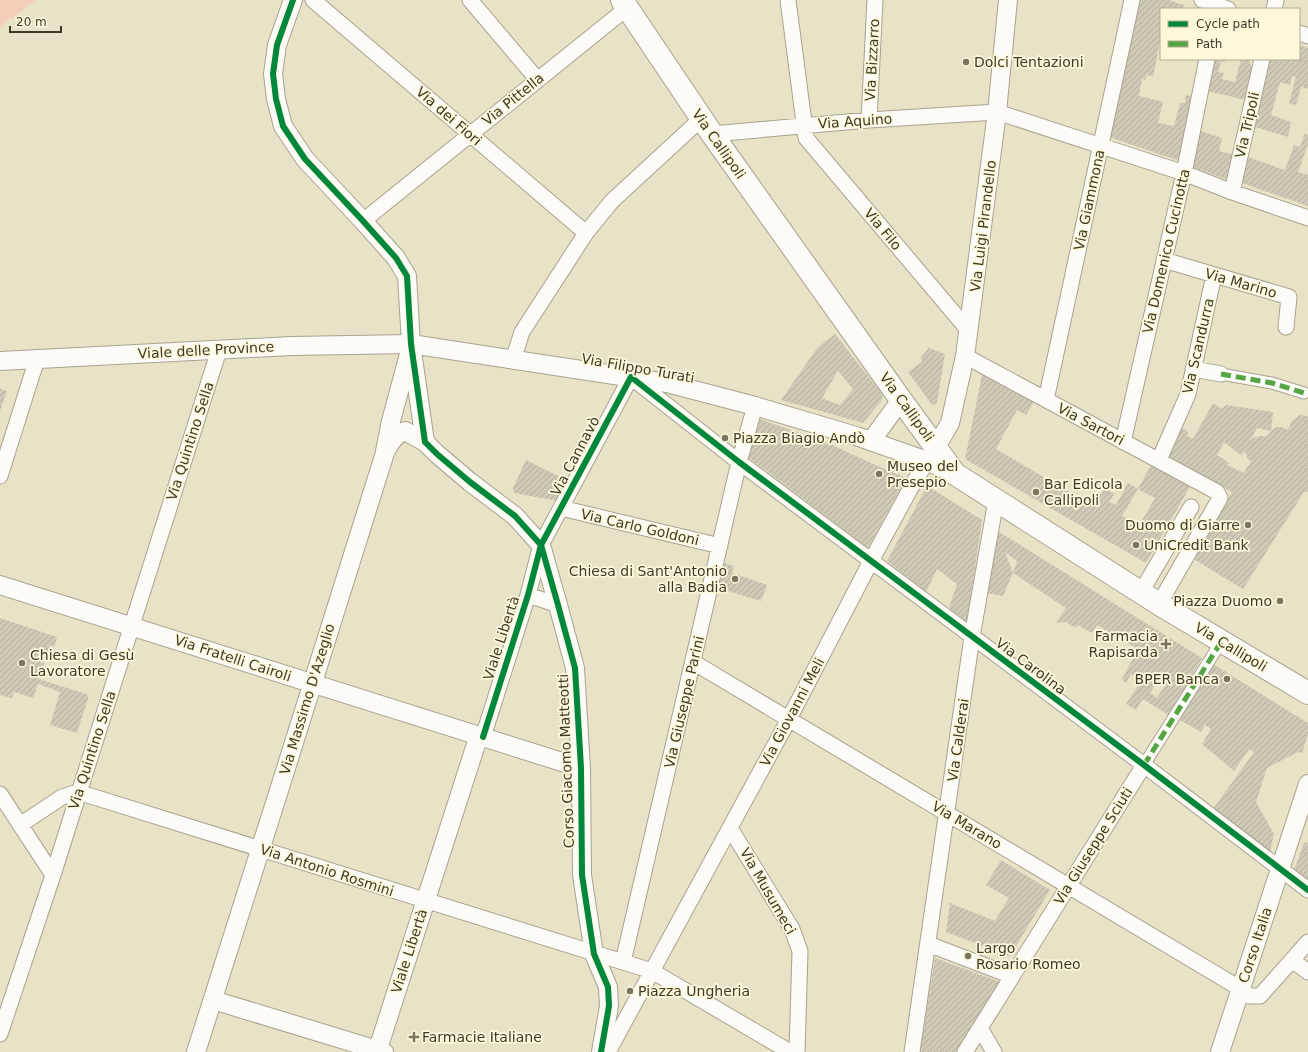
<svg xmlns="http://www.w3.org/2000/svg" width="1308" height="1052" font-family="'DejaVu Sans',sans-serif">
  <style>
    .pitch { fill: #f3ceb8 }
    .building { fill: url(#building-hatch); fill-rule: evenodd }
    .lines { fill: none; stroke-linecap: round; stroke-linejoin: round }
    .pedestrian-casing { stroke: #a8a38e; stroke-width: 13 }
    .minor-casing { stroke: #a8a38e; stroke-width: 17 }
    .tertiary-casing { stroke: #a8a38e; stroke-width: 20 }
    .primary-casing { stroke: #a8a38e; stroke-width: 24 }
    .pedestrian { stroke: #fcfbf7; stroke-width: 11 }
    .minor { stroke: #fcfbf7; stroke-width: 15 }
    .tertiary { stroke: #fcfbf7; stroke-width: 18 }
    .primary { stroke: #fcfbf7; stroke-width: 22 }
    .quiet { stroke: #54a642; stroke-width: 5; stroke-dasharray: 10 5; stroke-linecap: butt }
    .cycleway-casing { stroke: #fef8db; stroke-width: 8 }
    .cycleway { stroke: #00873e; stroke-width: 6 }
    .poi-dot { fill: #7a755f; stroke: #fef8db; stroke-width: 1.5 }
    .labels { text-anchor: middle; dominant-baseline: central; stroke-width: 3.5; stroke-linejoin: round; paint-order: stroke }
    .street-label { font-size: 14px; fill: #3e3a27; stroke: #fef8db }
    .poi-label { font-size: 14px; fill: #3e3a27; stroke: #fef8db; text-anchor: start }
  </style>
  <defs>
    <pattern id="building-hatch" width="6" height="6" patternUnits="userSpaceOnUse"><rect width="6" height="6" fill="#cfcab5"/><path d="M-1 1l2-2M0 6l6-6M5 7l2-2" fill="none" stroke="#b3ae9c"/></pattern>
  </defs>
  <rect width="100%" height="100%" fill="#e8e2c7"/>
  <path class="pitch" d="M 0,0 L 36,0 L 0,27 Z"/>
  <path class="building" d="M 1137,0 L 1168,0 L 1184,5 L 1183,9 L 1161,9 L 1161,36 L 1153,77 L 1147,75 L 1145,80 L 1142,79 L 1139,96 L 1163,102 L 1158,123 L 1174,126 L 1180,103 L 1185,103 L 1186,95 L 1193,97 L 1180,161 L 1109,137 Z
    M 1299,45 L 1308,48 L 1308,89 L 1301,87 L 1296,105 L 1289,103 L 1296,77 L 1292,76 L 1290,85 L 1280,82 L 1271,115 L 1291,122 L 1288,137 L 1252,126 L 1267,59 L 1299,59 Z
    M 1213,59 L 1226,59 L 1225,62 L 1221,61 L 1218,72 L 1224,73 L 1222,79 L 1235,82 L 1241,59 L 1250,59 L 1250,65 L 1254,66 L 1246,100 L 1207,91 Z
    M 1198,130 L 1222,138 L 1219,151 L 1235,155 L 1229,180 L 1190,166 Z
    M 1305,133 L 1308,135 L 1308,144 L 1298,172 L 1308,175 L 1308,206 L 1239,182 L 1245,156 L 1285,170 L 1294,145 L 1300,147 Z
    M 835,334 L 882,394 L 882,400 L 863,423 L 781,400 L 818,347 ZM 838,371 L 853,389 L 840,405 L 822,398 Z
    M 929,348 L 945,354 L 937,403 L 932,405 L 908,372 L 922,362 L 921,357 Z
    M 983,370 L 1035,400 L 1026,415 L 1017,410 L 996,449 L 1093,506 L 1105,488 L 1114,494 L 1109,502 L 1116,505 L 1128,483 L 1138,489 L 1122,516 L 1128,519 L 1126,522 L 1137,529 L 1155,498 L 1138,489 L 1152,463 L 1191,485 L 1146,563 L 965,459 Z
    M 0,389 L 7,391 L 0,411 Z
    M 1213,403 L 1222,409 L 1226,405 L 1273,412 L 1271,431 L 1276,427 L 1282,427 L 1288,430 L 1292,421 L 1297,417 L 1300,415 L 1308,416 L 1308,492 L 1304,492 L 1243,589 L 1192,558 L 1232,492 L 1166,457 L 1179,427 L 1188,431 L 1187,436 L 1193,439 ZM 1257,428 L 1271,431 L 1267,436 L 1260,436 L 1253,438 L 1249,442 ZM 1224,442 L 1241,455 L 1245,452 L 1248,459 L 1251,461 L 1244,473 L 1227,465 L 1229,463 L 1217,455 Z
    M 760,419 L 832,445 L 871,463 L 906,478 L 868,548 L 748,457 Z
    M 526,460 L 568,481 L 558,501 L 514,493 L 513,488 Z
    M 927,486 L 982,520 L 967,622 L 949,608 L 957,584 L 937,569 L 926,592 L 887,561 Z
    M 996,530 L 1202,658 L 1168,715 L 1143,699 L 1136,710 L 1126,704 L 1142,680 L 1131,674 L 1126,683 L 1122,679 L 1138,649 L 1097,625 L 1092,633 L 1078,625 L 1076,628 L 1066,622 L 1056,623 L 1066,608 L 1013,573 L 1017,561 L 1005,552 L 1013,573 L 1003,596 L 987,593 ZM 1161,675 L 1169,680 L 1157,698 L 1150,693 Z
    M 724,563 L 734,566 L 732,573 L 767,585 L 761,601 L 718,588 Z
    M 0,618 L 57,637 L 54,647 L 50,645 L 39,679 L 89,695 L 77,733 L 50,725 L 60,692 L 38,684 L 33,698 L 14,692 L 12,698 L 0,695 Z
    M 1213,664 L 1308,723 L 1308,734 L 1302,753 L 1298,752 L 1267,768 L 1256,802 L 1274,834 L 1270,851 L 1213,809 L 1254,752 L 1249,749 L 1234,771 L 1202,744 L 1211,729 L 1205,725 L 1201,732 L 1178,719 Z
    M 1308,842 L 1308,882 L 1294,870 L 1304,843 Z
    M 1001,860 L 1050,890 L 1010,956 L 946,932 L 950,903 L 995,921 L 1009,898 L 986,885 Z
    M 935,958 L 1000,982 L 958,1052 L 920,1052 Z"/>
  <g class="lines">
    <defs>
      <path id="pedestrian" d="M 1221,374 L 1272,383 L 1304,393
        M 1144,765 L 1221,642"/>
      <path id="minor" d="M 313,0 L 586,233
        M 470,0 L 537,79
        M 788,0 L 806,138 L 969,331
        M 1202,0 L 1228,9
        M 1274,9 L 1276,0
        M 1299,33 L 1308,36
        M 869,120 L 875,0
        M 712,134 L 869,120 L 997,112 L 1184,173 L 1232,192 L 1308,218
        M 1232,192 L 1262,59
        M 363,221 L 627,8
        M 1164,260 L 1289,297 L 1286,327
        M 965,356 L 1217,492 L 1220,498 L 1159,604
        M 513,360 L 522,332 L 586,233 L 612,201 L 701,119
        M 1193,369 L 1221,374
        M 1046,400 L 1132,0
        M 1123,442 L 1184,173 L 1207,59
        M 1159,460 L 1188,394 L 1214,275
        M 0,476 L 37,359
        M 561,508 L 720,546
        M 1141,592 L 1191,507
        M 528,595 L 558,605
        M 693,662 L 1241,989 L 1249,996 L 1260,996 L 1308,942
        M 483,737 L 528,595 L 541,545 L 631,377 L 739,462 L 1144,765 L 1308,890
        M 0,794 L 53,875
        M 20,825 L 62,797 L 78,792 L 652,971 L 790,1052
        M 730,828 L 792,929 L 800,951 L 797,1052
        M 928,944 L 1012,976
        M 1292,960 L 1308,972
        M 623,962 L 739,462 L 755,406
        M 980,1028 L 994,1052
        M 0,1034 L 53,875 L 219,350
        M 608,1052 L 789,719 L 871,561 L 914,482 L 933,452
        M 912,1052 L 972,637 L 996,500
        M 965,1052 L 1144,765"/>
      <path id="tertiary" d="M 293,0 L 277,45 L 273,74 L 276,99 L 283,126 L 305,159 L 363,221 L 396,258 L 407,276 L 411,344 L 425,442 L 437,454 L 470,482 L 515,516 L 541,545 L 558,605 L 575,668 L 581,768 L 582,875 L 594,954 L 608,987 L 609,1006 L 601,1052
        M 0,361 L 291,346 L 411,344 L 667,383 L 755,406 L 856,436 L 927,461 L 955,474
        M 871,441 L 901,400
        M 936,447 L 950,423 L 965,356 L 997,112 L 1008,0
        M 386,451 C 391,441 395,435 405,431 L 425,442
        M 0,585 L 581,768
        M 213,1000 L 384,1052
        M 196,1052 C 260,854 321,654 384,456 L 391,421 L 409,354
        M 377,1052 L 479,735
        M 1220,1052 L 1308,784"/>
      <path id="primary" d="M 622,0 L 712,134 L 901,400 L 955,474 L 1159,604 L 1308,693"/>
    </defs>
    <use href="#pedestrian" class="pedestrian-casing"/>
    <use href="#minor" class="minor-casing"/>
    <use href="#tertiary" class="tertiary-casing"/>
    <use href="#primary" class="primary-casing"/>
    <use href="#pedestrian" class="pedestrian"/>
    <use href="#minor" class="minor"/>
    <use href="#tertiary" class="tertiary"/>
    <use href="#primary" class="primary"/>
    <path class="quiet" d="M 1221,374 L 1272,383 L 1304,393
      M 1144,765 L 1221,642"/>
    <defs>
      <path id="cycleway" d="M 293,0 L 277,45 L 273,74 L 276,99 L 283,126 L 305,159 L 363,221 L 396,258 L 407,276 L 411,344 L 425,442 L 437,454 L 470,482 L 515,516 L 541,545 L 558,605 L 575,668 L 581,768 L 582,875 L 594,954 L 608,987 L 609,1006 L 601,1052
        M 483,737 L 528,595 L 541,545 L 631,377 L 739,462 L 1144,765 L 1308,890"/>
    </defs>
    <use href="#cycleway" class="cycleway-casing"/>
    <use href="#cycleway" class="cycleway"/>
  </g>
  <g class="poi-dot">
    <circle cx="966" cy="62" r="4"/>
    <circle cx="725" cy="438" r="4"/>
    <circle cx="879" cy="474" r="4"/>
    <circle cx="1036" cy="492" r="4"/>
    <circle cx="1248" cy="525" r="4"/>
    <circle cx="1136" cy="545" r="4"/>
    <circle cx="735" cy="579" r="4"/>
    <circle cx="1280" cy="601" r="4"/>
    <path d="M1164 638h4v4h4v4h-4v4h-4v-4h-4v-4h4z"/>
    <circle cx="22" cy="663" r="4"/>
    <circle cx="1227" cy="679" r="4"/>
    <circle cx="968" cy="956" r="4"/>
    <circle cx="630" cy="991" r="4"/>
    <path d="M412 1031h4v4h4v4h-4v4h-4v-4h-4v-4h4z"/>
  </g>
  <g class="labels">
    <g class="street-label">
      <text transform="translate(872 60) rotate(-87)">Via Bizzarro</text>
      <text transform="translate(513 99) rotate(-39)">Via Pittella</text>
      <text transform="translate(449 116) rotate(41)">Via dei Fiori</text>
      <text transform="translate(855 121) rotate(-4)">Via Aquino</text>
      <text transform="translate(1247 125) rotate(-77)">Via Tripoli</text>
      <text transform="translate(719 144) rotate(55)">Via Callipoli</text>
      <text transform="translate(1089 200) rotate(-78)">Via Giammona</text>
      <text transform="translate(983 226) rotate(-83)">Via Luigi Pirandello</text>
      <text transform="translate(883 229) rotate(50)">Via Filo</text>
      <text transform="translate(1166 251) rotate(-77)">Via Domenico Cucinotta</text>
      <text transform="translate(1241 283) rotate(16)">Via Marino</text>
      <text transform="translate(1198 346) rotate(-77)">Via Scandurra</text>
      <text transform="translate(206 350) rotate(-3)">Viale delle Province</text>
      <text transform="translate(638 368) rotate(10)">Via Filippo Turati</text>
      <text transform="translate(907 407) rotate(54)">Via Callipoli</text>
      <text transform="translate(1091 424) rotate(28)">Via Sartori</text>
      <text transform="translate(190 441) rotate(-72)">Via Quintino Sella</text>
      <text transform="translate(575 456) rotate(-62)">Via Cannavò</text>
      <text transform="translate(640 527) rotate(13)">Via Carlo Goldoni</text>
      <text transform="translate(501 638) rotate(-72)">Viale Libertà</text>
      <text transform="translate(1231 647) rotate(31)">Via Callipoli</text>
      <text transform="translate(233 658) rotate(18)">Via Fratelli Cairoli</text>
      <text transform="translate(1031 666) rotate(37)">Via Carolina</text>
      <text transform="translate(307 699) rotate(-73)">Via Massimo D'Azeglio</text>
      <text transform="translate(684 702) rotate(-77)">Via Giuseppe Parini</text>
      <text transform="translate(792 712) rotate(-62)">Via Giovanni Meli</text>
      <text transform="translate(958 740) rotate(-82)">Via Calderai</text>
      <text transform="translate(92 750) rotate(-72)">Via Quintino Sella</text>
      <text transform="translate(566 761) rotate(-92)">Corso Giacomo Matteotti</text>
      <text transform="translate(967 825) rotate(31)">Via Marano</text>
      <text transform="translate(1093 846) rotate(-58)">Via Giuseppe Sciuti</text>
      <text transform="translate(327 870) rotate(18)">Via Antonio Rosmini</text>
      <text transform="translate(768 891) rotate(60)">Via Musumeci</text>
      <text transform="translate(1255 945) rotate(-72)">Corso Italia</text>
      <text transform="translate(409 951) rotate(-72)">Viale Libertà</text>
    </g>
    <g class="poi-label">
      <text x="974" y="62">Dolci Tentazioni</text>
      <text x="733" y="438">Piazza Biagio Andò</text>
      <text x="887" y="466">Museo del<tspan x="887" dy="16">Presepio</tspan></text>
      <text x="1044" y="484">Bar Edicola<tspan x="1044" dy="16">Callipoli</tspan></text>
      <text x="1240" y="525" text-anchor="end">Duomo di Giarre</text>
      <text x="1144" y="545">UniCredit Bank</text>
      <text x="727" y="571" text-anchor="end">Chiesa di Sant'Antonio<tspan x="727" dy="16">alla Badia</tspan></text>
      <text x="1272" y="601" text-anchor="end">Piazza Duomo</text>
      <text x="1158" y="636" text-anchor="end">Farmacia<tspan x="1158" dy="16">Rapisarda</tspan></text>
      <text x="30" y="655">Chiesa di Gesù<tspan x="30" dy="16">Lavoratore</tspan></text>
      <text x="1219" y="679" text-anchor="end">BPER Banca</text>
      <text x="976" y="948">Largo<tspan x="976" dy="16">Rosario Romeo</tspan></text>
      <text x="638" y="991">Piazza Ungheria</text>
      <text x="422" y="1037">Farmacie Italiane</text>
    </g>
  </g>
  <rect x="1160" y="8" width="140" height="52" fill="#fef8db" stroke="#b1ac93"/>
  <rect x="1168" y="21" width="20" height="6" fill="#00873e" stroke="#b1ac93"/>
  <text x="1196" y="28" font-size="12" fill="#3e3a27">Cycle path</text>
  <rect x="1168" y="41" width="20" height="6" fill="#54a642" stroke="#b1ac93"/>
  <text x="1196" y="48" font-size="12" fill="#3e3a27">Path</text>
  <path d="M10 26v6h51v-6" fill="none" stroke="#3e3a27" stroke-width="2"/>
  <text x="16" y="26" font-size="12" fill="#3e3a27" stroke="#fef8db" stroke-width="3" paint-order="stroke">20 m</text>
</svg>
